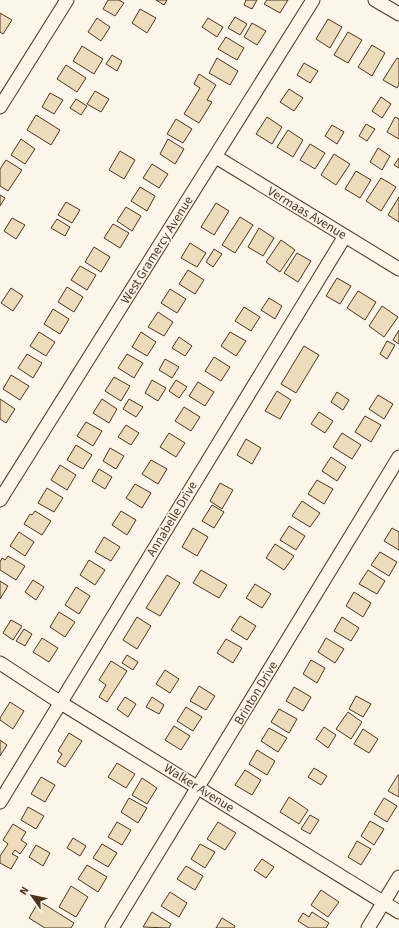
<svg xmlns="http://www.w3.org/2000/svg" width="399" height="928" font-family="'Source Sans 3',sans-serif">
  <style>
    .building { fill: #ecdcbc; stroke: #4a3520 }
    .lines { fill: none; stroke-linecap: round; stroke-linejoin: round }
    .minor-casing { stroke: #4a3520; stroke-width: 15 }
    .minor { stroke: #fbf6e9; stroke-width: 13 }
    .labels { text-anchor: middle; dominant-baseline: central; stroke-width: 3; stroke-linejoin: round; paint-order: stroke }
    .street-label { font-size: 13px; fill: #4a3520; stroke: #fbf6e9 }
  </style>
  <rect width="100%" height="100%" fill="#fbf6e9"/>
  <path class="building" d="M 108,0 L 119,0 L 124,3 L 115,16 L 103,9 Z
    M 156,0 L 167,0 L 164,5 Z
    M 246,0 L 257,0 L 252,9 L 244,5 Z
    M 267,0 L 288,0 L 280,13 L 264,4 Z
    M 140,9 L 156,18 L 147,33 L 132,23 Z
    M 0,13 L 12,20 L 3,34 L 0,32 Z
    M 235,17 L 247,24 L 240,35 L 228,28 Z
    M 97,18 L 110,27 L 101,41 L 88,32 Z
    M 208,18 L 223,27 L 217,37 L 202,27 Z
    M 328,19 L 342,27 L 330,48 L 316,39 Z
    M 252,23 L 266,31 L 257,45 L 244,37 Z
    M 348,32 L 362,40 L 348,63 L 334,55 Z
    M 226,37 L 244,48 L 237,60 L 218,49 Z
    M 372,45 L 385,53 L 372,76 L 358,67 Z
    M 82,46 L 103,59 L 94,74 L 73,61 Z
    M 112,55 L 122,61 L 117,71 L 106,64 Z
    M 217,58 L 238,71 L 230,85 L 209,73 Z
    M 397,58 L 399,59 L 399,85 L 397,88 L 383,80 Z
    M 304,63 L 318,71 L 310,83 L 297,75 Z
    M 66,65 L 86,78 L 77,92 L 57,79 Z
    M 199,74 L 216,85 L 207,100 L 212,102 L 199,123 L 184,114 L 200,88 L 194,84 Z
    M 289,89 L 303,98 L 294,111 L 280,102 Z
    M 95,91 L 109,99 L 101,112 L 87,104 Z
    M 50,93 L 63,100 L 54,114 L 42,107 Z
    M 381,97 L 391,104 L 382,118 L 372,111 Z
    M 76,99 L 87,106 L 81,115 L 70,108 Z
    M 36,115 L 60,130 L 51,145 L 27,130 Z
    M 267,117 L 282,127 L 272,144 L 256,134 Z
    M 395,117 L 399,119 L 399,139 L 387,132 Z
    M 176,119 L 192,129 L 183,143 L 167,134 Z
    M 366,124 L 375,129 L 367,141 L 359,136 Z
    M 332,125 L 344,132 L 337,144 L 325,136 Z
    M 288,130 L 303,140 L 293,157 L 277,147 Z
    M 21,139 L 35,149 L 25,164 L 11,155 Z
    M 168,139 L 184,149 L 175,164 L 160,154 Z
    M 310,144 L 325,153 L 315,169 L 300,160 Z
    M 378,148 L 390,156 L 382,170 L 370,162 Z
    M 120,151 L 135,160 L 124,179 L 109,170 Z
    M 334,154 L 350,164 L 336,185 L 321,175 Z
    M 399,158 L 399,168 L 394,165 Z
    M 6,160 L 22,170 L 8,191 L 0,186 L 0,169 Z
    M 152,164 L 168,174 L 159,188 L 143,178 Z
    M 356,171 L 371,180 L 360,198 L 345,189 Z
    M 381,178 L 396,187 L 381,211 L 366,201 Z
    M 140,187 L 155,196 L 147,211 L 131,201 Z
    M 0,195 L 5,198 L 0,206 Z
    M 399,197 L 399,222 L 388,215 Z
    M 66,202 L 80,210 L 72,223 L 58,215 Z
    M 216,203 L 229,211 L 214,235 L 201,227 Z
    M 126,207 L 141,216 L 132,231 L 117,221 Z
    M 240,217 L 253,225 L 235,253 L 222,245 Z
    M 12,218 L 25,225 L 16,239 L 4,231 Z
    M 57,219 L 70,227 L 65,236 L 51,228 Z
    M 113,224 L 129,233 L 120,248 L 104,238 Z
    M 259,228 L 274,238 L 263,256 L 248,247 Z
    M 281,240 L 295,250 L 280,272 L 266,262 Z
    M 190,243 L 206,253 L 197,267 L 181,258 Z
    M 94,247 L 110,257 L 101,272 L 85,262 Z
    M 214,249 L 222,254 L 213,267 L 206,262 Z
    M 297,253 L 311,261 L 298,282 L 284,273 Z
    M 80,266 L 96,275 L 87,290 L 71,280 Z
    M 188,270 L 204,280 L 195,294 L 179,284 Z
    M 337,278 L 351,286 L 340,304 L 326,296 Z
    M 67,287 L 83,297 L 74,312 L 58,302 Z
    M 11,288 L 23,296 L 13,311 L 1,303 Z
    M 170,289 L 186,299 L 177,313 L 161,303 Z
    M 358,291 L 376,302 L 365,320 L 347,308 Z
    M 269,298 L 282,306 L 275,319 L 261,310 Z
    M 382,306 L 398,317 L 384,337 L 369,326 Z
    M 244,307 L 260,317 L 251,331 L 235,321 Z
    M 53,309 L 69,319 L 60,334 L 44,324 Z
    M 158,312 L 173,322 L 164,336 L 148,327 Z
    M 399,330 L 399,344 L 393,340 Z
    M 39,332 L 55,342 L 46,356 L 30,346 Z
    M 141,332 L 156,342 L 147,356 L 132,347 Z
    M 230,332 L 246,341 L 236,356 L 221,346 Z
    M 179,337 L 192,346 L 185,356 L 172,348 Z
    M 387,341 L 395,345 L 387,359 L 380,354 Z
    M 304,346 L 319,355 L 296,393 L 281,384 Z
    M 27,354 L 42,363 L 33,378 L 18,368 Z
    M 127,354 L 143,363 L 134,378 L 118,368 Z
    M 214,357 L 230,367 L 221,381 L 205,371 Z
    M 165,359 L 179,367 L 172,378 L 159,370 Z
    M 11,375 L 29,386 L 20,400 L 3,389 Z
    M 114,377 L 130,386 L 121,401 L 105,391 Z
    M 152,380 L 166,388 L 158,401 L 145,393 Z
    M 176,380 L 187,387 L 179,398 L 169,391 Z
    M 198,382 L 214,392 L 205,406 L 189,396 Z
    M 277,391 L 291,400 L 280,419 L 265,411 Z
    M 337,392 L 349,400 L 343,410 L 331,402 Z
    M 378,395 L 393,404 L 384,419 L 369,409 Z
    M 0,399 L 15,409 L 6,423 L 0,419 Z
    M 102,399 L 117,409 L 109,423 L 93,413 Z
    M 129,399 L 143,407 L 136,417 L 123,409 Z
    M 184,407 L 200,417 L 191,431 L 175,421 Z
    M 319,412 L 333,421 L 325,433 L 311,424 Z
    M 365,416 L 381,425 L 371,442 L 355,432 Z
    M 86,422 L 102,431 L 93,446 L 77,436 Z
    M 126,425 L 139,433 L 131,445 L 118,437 Z
    M 169,433 L 185,443 L 176,457 L 160,447 Z
    M 342,433 L 361,445 L 352,459 L 333,447 Z
    M 246,439 L 261,448 L 252,464 L 237,455 Z
    M 76,445 L 92,455 L 83,469 L 67,460 Z
    M 110,448 L 124,456 L 116,469 L 103,461 Z
    M 331,457 L 346,467 L 337,481 L 322,471 Z
    M 151,460 L 167,469 L 158,484 L 142,474 Z
    M 60,465 L 76,475 L 67,490 L 51,480 Z
    M 99,469 L 112,477 L 105,489 L 92,481 Z
    M 317,480 L 333,489 L 324,504 L 308,494 Z
    M 220,483 L 233,490 L 222,509 L 210,501 Z
    M 135,484 L 151,493 L 142,508 L 126,498 Z
    M 47,488 L 63,498 L 54,512 L 38,503 Z
    M 302,501 L 320,513 L 310,527 L 292,516 Z
    M 212,505 L 224,512 L 214,528 L 202,521 Z
    M 35,511 L 51,521 L 42,535 L 24,524 L 30,514 L 32,515 Z
    M 121,511 L 136,520 L 127,535 L 112,525 Z
    M 289,526 L 305,536 L 296,550 L 280,540 Z
    M 193,528 L 208,537 L 197,556 L 182,547 Z
    M 392,528 L 399,532 L 399,550 L 384,541 Z
    M 19,532 L 34,542 L 25,556 L 10,546 Z
    M 104,537 L 120,547 L 111,561 L 95,552 Z
    M 275,544 L 294,556 L 284,570 L 266,558 Z
    M 380,552 L 397,562 L 389,576 L 371,565 Z
    M 8,556 L 25,566 L 16,580 L 0,570 L 0,562 L 2,558 L 5,560 Z
    M 89,560 L 105,570 L 95,585 L 80,575 Z
    M 201,570 L 227,585 L 219,598 L 193,583 Z
    M 368,570 L 385,581 L 377,594 L 359,584 Z
    M 167,575 L 180,583 L 160,616 L 146,608 Z
    M 33,580 L 44,587 L 36,600 L 25,592 Z
    M 0,581 L 8,586 L 0,599 Z
    M 255,584 L 271,594 L 262,608 L 246,598 Z
    M 76,587 L 90,596 L 79,614 L 65,605 Z
    M 354,592 L 371,603 L 363,617 L 346,606 Z
    M 59,612 L 75,622 L 65,637 L 50,627 Z
    M 240,616 L 256,626 L 247,640 L 231,630 Z
    M 137,617 L 151,626 L 137,649 L 123,640 Z
    M 342,617 L 359,628 L 351,641 L 334,631 Z
    M 11,620 L 22,626 L 13,640 L 3,633 Z
    M 24,629 L 32,634 L 25,646 L 16,641 Z
    M 42,638 L 58,648 L 49,662 L 33,652 Z
    M 326,638 L 344,649 L 335,663 L 318,652 Z
    M 226,639 L 242,648 L 233,663 L 217,653 Z
    M 127,655 L 138,662 L 133,670 L 122,663 Z
    M 311,660 L 325,668 L 317,683 L 303,674 Z
    M 111,661 L 127,671 L 107,702 L 99,697 L 106,685 L 99,680 Z
    M 165,670 L 179,679 L 170,693 L 156,684 Z
    M 199,686 L 215,696 L 206,710 L 190,701 Z
    M 294,687 L 311,697 L 303,711 L 286,701 Z
    M 356,696 L 371,704 L 363,717 L 349,709 Z
    M 125,697 L 136,704 L 128,717 L 117,709 Z
    M 152,697 L 164,705 L 159,714 L 146,707 Z
    M 10,702 L 24,711 L 13,729 L 0,720 L 0,718 Z
    M 186,707 L 202,717 L 193,731 L 177,721 Z
    M 279,709 L 297,719 L 289,733 L 271,722 Z
    M 348,712 L 362,722 L 351,739 L 336,729 Z
    M 174,726 L 190,736 L 181,750 L 165,740 Z
    M 324,727 L 336,735 L 328,748 L 316,739 Z
    M 269,728 L 287,738 L 278,752 L 261,741 Z
    M 363,729 L 378,739 L 369,753 L 354,744 Z
    M 69,733 L 82,741 L 65,767 L 57,762 L 62,754 L 58,751 Z
    M 0,740 L 7,745 L 0,756 Z
    M 257,750 L 275,761 L 267,775 L 249,764 Z
    M 117,763 L 135,774 L 126,788 L 108,777 Z
    M 314,768 L 327,776 L 321,785 L 308,777 Z
    M 245,770 L 261,780 L 252,795 L 235,785 Z
    M 398,775 L 399,775 L 399,797 L 388,791 Z
    M 41,777 L 55,785 L 45,802 L 31,794 Z
    M 142,778 L 157,788 L 147,804 L 132,795 Z
    M 289,797 L 308,810 L 299,824 L 280,812 Z
    M 129,798 L 147,808 L 138,823 L 121,812 Z
    M 384,798 L 397,806 L 387,822 L 374,814 Z
    M 28,807 L 44,816 L 36,829 L 21,820 Z
    M 310,815 L 319,820 L 310,834 L 301,829 Z
    M 370,821 L 384,829 L 374,845 L 361,836 Z
    M 117,822 L 131,830 L 122,845 L 108,837 Z
    M 218,822 L 236,833 L 225,850 L 207,839 Z
    M 13,824 L 26,832 L 21,840 L 27,844 L 20,854 L 15,850 L 12,854 L 18,857 L 11,869 L 0,863 L 0,856 L 8,844 L 3,840 Z
    M 73,838 L 86,846 L 80,856 L 67,848 Z
    M 357,841 L 371,849 L 361,865 L 348,857 Z
    M 102,844 L 117,853 L 108,867 L 93,858 Z
    M 200,844 L 215,852 L 205,868 L 191,859 Z
    M 36,845 L 50,853 L 43,866 L 29,857 Z
    M 262,859 L 274,867 L 266,878 L 254,870 Z
    M 87,865 L 107,877 L 98,892 L 78,879 Z
    M 186,866 L 203,876 L 195,890 L 177,879 Z
    M 71,886 L 88,897 L 76,917 L 59,907 Z
    M 321,890 L 339,902 L 328,917 L 311,905 Z
    M 170,892 L 187,903 L 179,917 L 161,906 Z
    M 39,901 L 74,923 L 71,928 L 45,928 L 29,918 Z
    M 152,912 L 171,924 L 169,928 L 143,927 Z
    M 312,912 L 329,923 L 326,928 L 309,928 L 298,921 L 303,913 L 309,917 Z
    M 222,918 L 235,926 L 234,928 L 216,928 Z"/>
  <g class="lines">
    <defs>
      <path id="minor" d="M 375,0 L 399,14
        M 0,107 L 67,0
        M 216,157 L 399,269
        M 0,500 L 313,0
        M 0,663 L 61,703 L 399,912
        M 0,802 L 345,236
        M 112,928 L 399,457
        M 368,928 L 399,877"/>
    </defs>
    <use href="#minor" class="minor-casing"/>
    <use href="#minor" class="minor"/>
  </g>
  <g class="labels">
    <g class="street-label">
      <text transform="translate(307 213) rotate(31)">Vermaas Avenue</text>
      <text transform="translate(157 250) rotate(-58)">West Gramercy Avenue</text>
      <text transform="translate(172 519) rotate(-59)">Annabelle Drive</text>
      <text transform="translate(256 693) rotate(-59)">Brinton Drive</text>
      <text transform="translate(199 788) rotate(32)">Walker Avenue</text>
    </g>
  </g>
  <g transform="translate(32 896) rotate(303)" stroke="#fbf6e9" stroke-width="3" paint-order="stroke">
  <path d="M0-3L7 15L0 10L-7 15Z" fill="#4a3520"/>
  <text y="-6" font-size="11" font-weight="bold" text-anchor="middle" fill="#4a3520">N</text>
  </g>
</svg>
